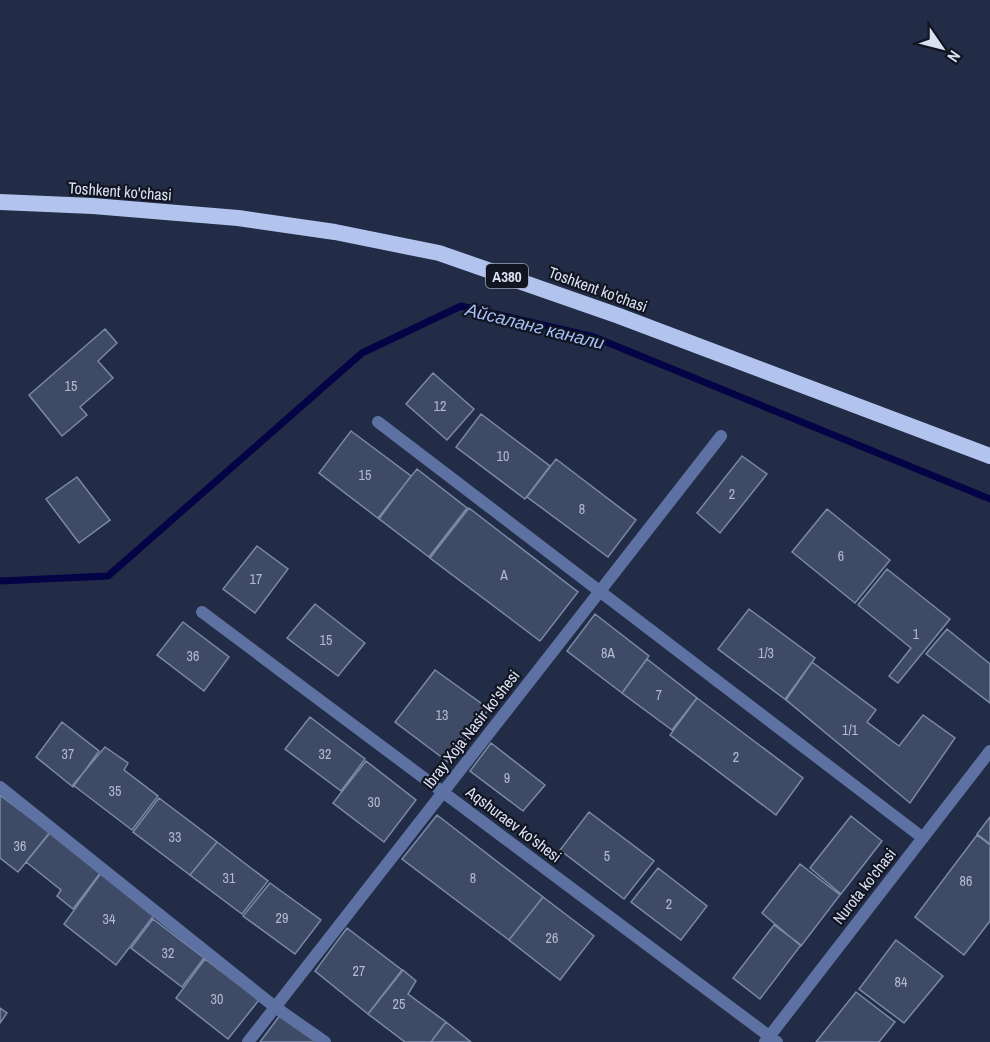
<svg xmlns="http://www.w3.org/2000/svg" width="990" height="1042" font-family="'Archivo Narrow',sans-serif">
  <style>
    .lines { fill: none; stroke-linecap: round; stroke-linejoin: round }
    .stream { stroke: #030346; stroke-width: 7 }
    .building { fill: #3f4b66; stroke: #7b89a8; stroke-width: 1.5 }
    .minor { stroke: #5d71a2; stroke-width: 12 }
    .trunk { stroke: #b2c4ee; stroke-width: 16 }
    .labels { text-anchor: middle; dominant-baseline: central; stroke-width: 4.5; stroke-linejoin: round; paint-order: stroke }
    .number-label { font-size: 14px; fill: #b2bbce }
    .shield { fill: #101521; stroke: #9da3b3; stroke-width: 1.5 }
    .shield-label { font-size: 15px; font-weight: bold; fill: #d9e0f1 }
    .street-label { font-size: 16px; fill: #d9e0f1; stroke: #101521 }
    .water-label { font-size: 18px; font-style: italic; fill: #a6bffa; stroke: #101521 }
  </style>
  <rect width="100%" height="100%" fill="#222c46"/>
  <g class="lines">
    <path class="stream" d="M 0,581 L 108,576 L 362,353 L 461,306 L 594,337 L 990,499"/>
  </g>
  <path class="building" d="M 105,329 L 117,343 L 98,361 L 113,378 L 80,407 L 87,415 L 62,436 L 29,395 Z
    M 433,373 L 474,409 L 447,440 L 406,404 Z
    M 481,414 L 550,466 L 525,499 L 456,447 Z
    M 351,431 L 411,476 L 379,519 L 319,473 Z
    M 742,456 L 767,474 L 720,533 L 697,513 Z
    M 556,459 L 636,520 L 608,557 L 527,497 Z
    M 417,469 L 467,508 L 429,557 L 378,518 Z
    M 77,477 L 110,520 L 79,543 L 46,499 Z
    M 469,508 L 578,592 L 540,641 L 430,558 Z
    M 827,509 L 890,560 L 855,603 L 792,552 Z
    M 257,546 L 288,569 L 255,613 L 223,589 Z
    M 887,569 L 950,619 L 898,683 L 889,676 L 911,648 L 858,605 Z
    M 315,604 L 365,643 L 338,676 L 287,638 Z
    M 749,609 L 815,658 L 786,700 L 718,649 Z
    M 595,614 L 649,656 L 622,693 L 567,651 Z
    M 183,622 L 229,657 L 204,691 L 157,655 Z
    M 947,629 L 990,664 L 990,703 L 926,654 Z
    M 647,659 L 697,698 L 672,730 L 622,693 Z
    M 812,662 L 876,710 L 867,722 L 899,746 L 923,715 L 955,738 L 910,803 L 785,699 Z
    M 435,670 L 489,709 L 448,762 L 395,722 Z
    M 697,698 L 803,778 L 776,815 L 670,735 Z
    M 310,717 L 365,759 L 341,791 L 285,749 Z
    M 62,722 L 99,751 L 73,787 L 36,757 Z
    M 491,743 L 545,785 L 523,811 L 470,771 Z
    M 105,747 L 128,763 L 124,770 L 158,796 L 132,830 L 73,785 Z
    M 366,761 L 416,800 L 384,842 L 333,803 Z
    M 0,795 L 50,833 L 18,872 L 0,858 Z
    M 159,798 L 217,842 L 190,875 L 133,832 Z
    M 589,812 L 654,861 L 624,899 L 560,850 Z
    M 437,815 L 543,897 L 509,940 L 402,859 Z
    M 851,816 L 882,841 L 841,894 L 810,868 Z
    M 990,817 L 990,844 L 977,834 Z
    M 50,832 L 101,872 L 73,909 L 57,896 L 61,890 L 26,862 Z
    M 977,835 L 990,845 L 990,921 L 964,955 L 915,917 Z
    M 217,842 L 268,881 L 242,914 L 190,875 Z
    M 800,864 L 840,895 L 801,946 L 762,913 Z
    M 658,868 L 707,906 L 681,940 L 631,902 Z
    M 101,873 L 155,914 L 116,965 L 64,924 Z
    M 270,883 L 321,920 L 295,954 L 243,916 Z
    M 543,897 L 594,936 L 560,980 L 509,940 Z
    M 153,919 L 204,958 L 182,987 L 131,948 Z
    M 774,925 L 801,945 L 760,999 L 733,978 Z
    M 347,928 L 402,970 L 368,1014 L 315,971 Z
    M 896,940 L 943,976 L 904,1023 L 859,989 Z
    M 205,959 L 259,1000 L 228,1039 L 176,998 Z
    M 403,970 L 416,981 L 408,994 L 446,1022 L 431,1042 L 405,1042 L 368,1014 Z
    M 856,992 L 895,1022 L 879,1042 L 816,1042 Z
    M 0,1008 L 7,1013 L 0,1023 Z
    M 281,1014 L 317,1042 L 260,1042 Z
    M 446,1022 L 471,1042 L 431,1042 Z"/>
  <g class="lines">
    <path class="minor" d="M 378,422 L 923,838
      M 202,612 L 777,1042
      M 0,787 L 275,1007 L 325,1042
      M 248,1042 L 721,436
      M 765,1042 L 990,751"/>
    <path class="trunk" d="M 0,202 L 93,206 L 238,218 L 335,232 L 439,253 L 619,316 L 990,456"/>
  </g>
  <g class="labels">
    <g class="number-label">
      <text x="71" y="386">15</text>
      <text x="440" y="406">12</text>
      <text x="503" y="456">10</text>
      <text x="365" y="475">15</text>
      <text x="732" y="494">2</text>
      <text x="582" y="509">8</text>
      <text x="841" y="556">6</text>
      <text x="504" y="575">A</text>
      <text x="256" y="579">17</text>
      <text x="916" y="634">1</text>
      <text x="326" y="640">15</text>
      <text x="608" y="653">8A</text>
      <text x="766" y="653">1/3</text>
      <text x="193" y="656">36</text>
      <text x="659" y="695">7</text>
      <text x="442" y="715">13</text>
      <text x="850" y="730">1/1</text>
      <text x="68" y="754">37</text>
      <text x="325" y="754">32</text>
      <text x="736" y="757">2</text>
      <text x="507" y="778">9</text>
      <text x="115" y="791">35</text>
      <text x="374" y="802">30</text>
      <text x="175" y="837">33</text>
      <text x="20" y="846">36</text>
      <text x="607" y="856">5</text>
      <text x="229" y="878">31</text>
      <text x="473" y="878">8</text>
      <text x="966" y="881">86</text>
      <text x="669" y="904">2</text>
      <text x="282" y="918">29</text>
      <text x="109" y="919">34</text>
      <text x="552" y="938">26</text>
      <text x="168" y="953">32</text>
      <text x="359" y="971">27</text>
      <text x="901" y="982">84</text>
      <text x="217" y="999">30</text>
      <text x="399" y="1004">25</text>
    </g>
    <rect class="shield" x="486" y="264" width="42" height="24" rx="4.5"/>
    <g class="shield-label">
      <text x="507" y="276">A380</text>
    </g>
    <g class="street-label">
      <text transform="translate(120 191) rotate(4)">Toshkent ko'chasi</text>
      <text transform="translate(598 289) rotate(20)">Toshkent ko'chasi</text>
      <text transform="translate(471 729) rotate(-52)">Ibray Xoja Nasir ko'shesi</text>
      <text transform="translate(514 824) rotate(37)">Aqshuraev ko'shesi</text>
      <text transform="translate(864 886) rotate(-52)">Nurota ko'chasi</text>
    </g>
    <g class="water-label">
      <text transform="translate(535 326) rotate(14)">Айсаланг канали</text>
    </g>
  </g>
  <g transform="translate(942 48) rotate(125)" stroke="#101521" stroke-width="4.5" paint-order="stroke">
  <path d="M0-4.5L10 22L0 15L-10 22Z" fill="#d9e0f1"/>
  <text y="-9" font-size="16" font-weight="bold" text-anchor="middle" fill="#d9e0f1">N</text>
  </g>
</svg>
